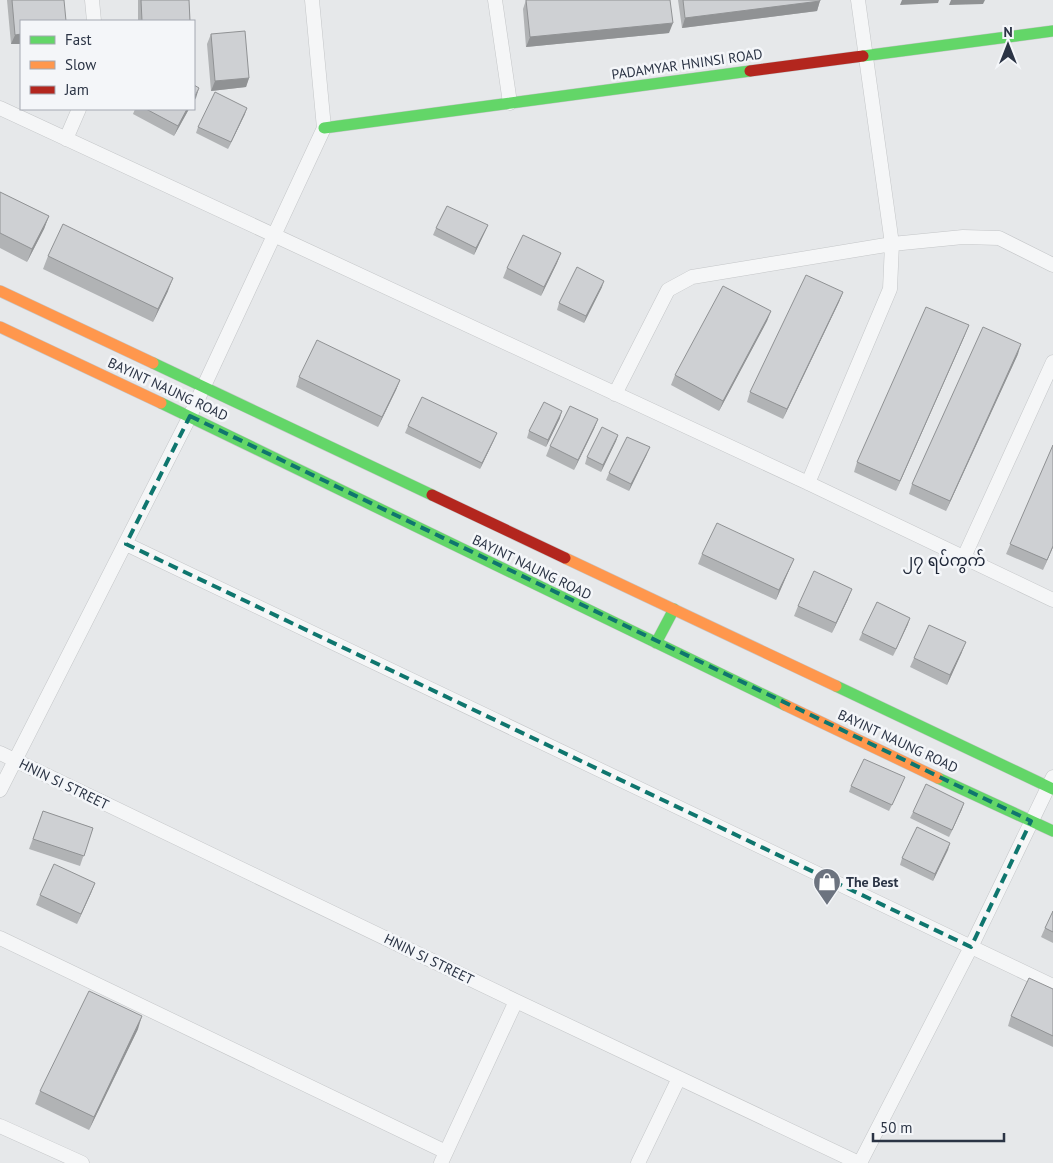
<svg xmlns="http://www.w3.org/2000/svg" width="1053" height="1163" font-family="'PT Sans','Noto Sans Myanmar',sans-serif">
  <style>
    .lines { fill: none; stroke-linecap: round; stroke-linejoin: round }
    .street-casing { stroke: #c4c6c8; stroke-width: 15 }
    .fast-casing { stroke: #c4c6c8; stroke-width: 12 }
    .slow-casing { stroke: #c4c6c8; stroke-width: 12 }
    .jam-casing { stroke: #c4c6c8; stroke-width: 12 }
    .street { stroke: #f5f6f7; stroke-width: 14 }
    .fast { stroke: #63d668; stroke-width: 11 }
    .slow { stroke: #ff974d; stroke-width: 11 }
    .jam { stroke: #b3261e; stroke-width: 11 }
    .wall { fill: #b1b3b5 }
    .shaded-wall { fill: #909294 }
    .building { fill: #ced0d3; stroke: #909294 }
    .marked { fill: none; stroke: #0f766e; stroke-width: 4; stroke-dasharray: 10 6; stroke-linejoin: round }
    .labels { text-anchor: middle; dominant-baseline: central; stroke-width: 5; stroke-linejoin: round; paint-order: stroke }
    .street-label { font-size: 14px; fill: #2b3445; stroke: #f4f6f9 }
    .poi-label { font-size: 14px; font-weight: bold; fill: #2b3445; stroke: #f4f6f9; text-anchor: start }
    .quarter-label { font-size: 16px; fill: #1d2536; stroke: #f4f6f9 }
  </style>
  <rect width="100%" height="100%" fill="#e6e8ea"/>
  <g class="lines">
    <defs>
      <path id="street" d="M 92,0 L 94,21
        M 495,0 L 510,103
        M 0,108 L 808,483 L 1053,600
        M 66,139 L 79,109
        M 615,394 L 668,290 L 692,277 L 892,244 L 963,237 L 999,238 L 1053,265
        M 808,483 L 890,289 L 892,244 L 858,0
        M 126,544 L 1053,986
        M 964,557 L 1053,362
        M 0,753 L 516,1001 L 859,1163
        M 0,790 L 190,416 L 324,128 L 312,0
        M 0,938 L 446,1152
        M 0,1126 L 82,1163
        M 441,1163 L 516,1001
        M 638,1163 L 679,1078
        M 860,1163 L 971,947 L 1053,777"/>
      <path id="fast" d="M 863,56 L 1053,31
        M 324,128 L 750,71
        M 153,363 L 432,495
        M 161,403 L 785,705
        M 656,643 L 674,609
        M 836,686 L 1053,789
        M 938,778 L 1053,831"/>
      <path id="slow" d="M 0,291 L 153,363
        M 0,327 L 161,403
        M 565,558 L 836,686
        M 785,705 L 938,778"/>
      <path id="jam" d="M 750,71 L 863,56
        M 432,495 L 565,558"/>
    </defs>
    <use href="#street" class="street-casing"/>
    <use href="#fast" class="fast-casing"/>
    <use href="#slow" class="slow-casing"/>
    <use href="#jam" class="jam-casing"/>
    <use href="#street" class="street"/>
    <use href="#fast" class="fast"/>
    <use href="#slow" class="slow"/>
    <use href="#jam" class="jam"/>
  </g>
  <path class="wall" d="M 7,0 L 64,0 L 21,21 L 21,44 L 11,44 Z
    M 138,0 L 189,0 L 190,21 L 138,21 Z
    M 526,0 L 670,0 L 669,33 L 526,47 L 523,9 Z
    M 678,0 L 820,0 L 817,11 L 682,28 Z
    M 211,34 L 249,78 L 246,87 L 211,91 L 207,44 Z
    M 135,109 L 189,109 L 174,136 L 133,114 Z
    M 245,114 L 228,149 L 196,133 L 198,127 Z
    M 0,192 L 49,216 L 44,229 L 27,262 L 0,248 Z
    M 488,225 L 474,255 L 433,235 L 436,228 Z
    M 561,253 L 557,263 L 541,296 L 503,278 L 507,268 Z
    M 48,256 L 168,291 L 153,322 L 43,269 Z
    M 602,287 L 584,323 L 557,310 L 559,303 Z
    M 843,292 L 839,302 L 783,419 L 747,402 L 750,392 Z
    M 771,311 L 767,321 L 719,411 L 671,385 L 675,375 Z
    M 965,335 L 896,491 L 854,472 L 857,462 Z
    M 1018,354 L 946,511 L 909,494 L 912,484 Z
    M 299,377 L 400,380 L 396,390 L 378,427 L 296,387 Z
    M 560,418 L 546,447 L 527,438 L 529,431 Z
    M 598,419 L 594,429 L 574,470 L 546,456 L 550,446 Z
    M 408,426 L 494,440 L 480,469 L 405,433 Z
    M 618,435 L 616,441 L 601,472 L 585,464 L 587,457 Z
    M 1053,445 L 1053,547 L 1043,570 L 1006,554 Z
    M 647,454 L 629,491 L 606,480 L 609,473 Z
    M 702,554 L 794,559 L 790,568 L 776,600 L 698,564 Z
    M 848,599 L 832,633 L 794,616 L 798,606 Z
    M 908,624 L 893,656 L 859,640 L 862,633 Z
    M 962,652 L 947,685 L 910,667 L 914,658 Z
    M 902,784 L 889,811 L 849,792 L 851,786 Z
    M 962,809 L 949,837 L 910,818 L 913,812 Z
    M 43,811 L 93,828 L 80,866 L 29,849 Z
    M 950,843 L 933,881 L 900,865 L 902,858 Z
    M 95,883 L 91,893 L 77,924 L 36,905 L 40,895 Z
    M 1053,911 L 1053,943 L 1041,937 L 1045,928 Z
    M 1053,989 L 1053,1047 L 1008,1026 L 1011,1016 Z
    M 138,1029 L 89,1130 L 35,1104 L 40,1091 Z"/>
  <path class="shaded-wall" d="M 902,0 L 939,0 L 938,3 L 900,5 Z
    M 951,0 L 985,0 L 983,4 L 949,5 Z
    M 820,1 L 817,11 L 682,28 L 685,18 Z
    M 673,23 L 669,33 L 526,47 L 530,37 Z
    M 21,34 L 21,44 L 11,44 L 15,35 Z
    M 249,78 L 246,87 L 211,91 L 215,81 Z
    M 199,88 L 196,98 L 194,101 L 194,98 Z
    M 247,108 L 245,114 L 228,149 L 231,142 Z
    M 187,109 L 189,109 L 174,136 L 178,126 Z
    M 49,216 L 44,229 L 27,262 L 32,249 Z
    M 488,225 L 485,232 L 474,255 L 476,248 Z
    M 561,253 L 557,263 L 541,296 L 544,287 Z
    M 173,278 L 168,291 L 153,322 L 158,309 Z
    M 604,281 L 602,287 L 584,323 L 586,316 Z
    M 843,292 L 839,302 L 783,419 L 787,409 Z
    M 771,311 L 767,321 L 719,411 L 723,401 Z
    M 969,325 L 965,335 L 896,491 L 900,481 Z
    M 1021,344 L 1018,354 L 946,511 L 950,501 Z
    M 400,380 L 396,390 L 378,427 L 382,417 Z
    M 562,411 L 560,418 L 546,447 L 548,440 Z
    M 598,419 L 594,429 L 574,470 L 578,460 Z
    M 497,433 L 494,440 L 480,469 L 482,463 Z
    M 618,435 L 616,441 L 601,472 L 603,465 Z
    M 650,447 L 647,454 L 629,491 L 631,484 Z
    M 1053,546 L 1053,547 L 1043,570 L 1047,560 Z
    M 794,559 L 790,568 L 776,600 L 779,590 Z
    M 852,589 L 848,599 L 832,633 L 836,623 Z
    M 910,618 L 908,624 L 893,656 L 896,649 Z
    M 966,642 L 962,652 L 947,685 L 950,675 Z
    M 964,803 L 962,809 L 949,837 L 952,830 Z
    M 950,843 L 948,850 L 933,881 L 935,874 Z
    M 95,883 L 91,893 L 77,924 L 81,914 Z
    M 142,1016 L 138,1029 L 89,1130 L 94,1117 Z"/>
  <path class="building" d="M 12,0 L 64,0 L 66,21 L 21,21 L 21,34 L 15,35 Z
    M 141,0 L 189,0 L 190,21 L 142,21 Z
    M 526,0 L 670,0 L 673,23 L 530,37 Z
    M 683,0 L 820,0 L 820,1 L 685,18 Z
    M 245,31 L 249,78 L 215,81 L 211,34 Z
    M 194,85 L 199,88 L 194,98 Z
    M 215,92 L 247,108 L 231,142 L 198,127 Z
    M 146,109 L 187,109 L 178,126 Z
    M 0,192 L 49,216 L 32,249 L 0,233 Z
    M 447,206 L 488,225 L 476,248 L 436,228 Z
    M 63,224 L 173,278 L 158,309 L 48,256 Z
    M 523,235 L 561,253 L 544,287 L 507,268 Z
    M 577,267 L 604,281 L 586,316 L 559,303 Z
    M 806,275 L 843,292 L 787,409 L 750,392 Z
    M 723,286 L 771,311 L 723,401 L 675,375 Z
    M 926,307 L 969,325 L 900,481 L 857,462 Z
    M 983,327 L 1021,344 L 950,501 L 912,484 Z
    M 317,340 L 400,380 L 382,417 L 299,377 Z
    M 422,397 L 497,433 L 482,463 L 408,426 Z
    M 544,402 L 562,411 L 548,440 L 529,431 Z
    M 570,406 L 598,419 L 578,460 L 550,446 Z
    M 602,427 L 618,435 L 603,465 L 587,457 Z
    M 627,437 L 650,447 L 631,484 L 609,473 Z
    M 1053,445 L 1053,546 L 1047,560 L 1010,544 Z
    M 717,523 L 794,559 L 779,590 L 702,554 Z
    M 814,571 L 852,589 L 836,623 L 798,606 Z
    M 877,602 L 910,618 L 896,649 L 862,633 Z
    M 929,625 L 966,642 L 950,675 L 914,658 Z
    M 864,759 L 905,777 L 892,805 L 851,786 Z
    M 926,784 L 964,803 L 952,830 L 913,812 Z
    M 43,811 L 93,828 L 84,856 L 33,839 Z
    M 917,827 L 950,843 L 935,874 L 902,858 Z
    M 54,864 L 95,883 L 81,914 L 40,895 Z
    M 1053,911 L 1053,932 L 1045,928 Z
    M 1029,978 L 1053,989 L 1053,1036 L 1011,1016 Z
    M 89,991 L 142,1016 L 94,1117 L 40,1091 Z"/>
  <path class="marked" d="M 190,416 L 1031,821 L 971,947 L 126,544 Z"/>
  <defs>
    <symbol id="shop-pin" viewBox="-11 -11 22 30"><path d="M0 17L-7.5 6A9.5 9.5 0 1 1 7.5 6Z" fill="#6c737f" stroke="#f4f6f9"/><path d="M-5-2.5h2.3a2.7 3.5 0 0 1 5.4 0H5L5.5 6h-11ZM-1.5-2.5h3a1.5 2.3 0 0 0-3 0Z" fill="#fff"/></symbol>
  </defs>
  <g fill-rule="evenodd">
    <use href="#shop-pin" x="811" y="866" width="32" height="43"/>
  </g>
  <g class="labels">
    <g class="street-label">
      <text transform="translate(687 64) rotate(-8)">PADAMYAR HNINSI ROAD</text>
      <text transform="translate(168 389) rotate(25)">BAYINT NAUNG ROAD</text>
      <text transform="translate(532 567) rotate(26)">BAYINT NAUNG ROAD</text>
      <text transform="translate(898 741) rotate(25)">BAYINT NAUNG ROAD</text>
      <text transform="translate(64 784) rotate(26)">HNIN SI STREET</text>
      <text transform="translate(429 959) rotate(26)">HNIN SI STREET</text>
    </g>
    <g class="poi-label">
      <text x="846" y="882">The Best</text>
    </g>
    <g class="quarter-label">
      <text x="944" y="560">၂၇ ရပ်ကွက်</text>
    </g>
  </g>
  <rect x="20" y="20" width="175" height="90" fill="#f4f6f9" stroke="#a4a8b1"/>
  <rect x="30" y="36" width="25" height="8" fill="#63d668" stroke="#a4a8b1"/>
  <text x="65" y="45" font-size="15" fill="#2b3445">Fast</text>
  <rect x="30" y="61" width="25" height="8" fill="#ff974d" stroke="#a4a8b1"/>
  <text x="65" y="70" font-size="15" fill="#2b3445">Slow</text>
  <rect x="30" y="86" width="25" height="8" fill="#b3261e" stroke="#a4a8b1"/>
  <text x="65" y="95" font-size="15" fill="#2b3445">Jam</text>
  <g transform="translate(1008 45)" stroke="#f4f6f9" stroke-width="4" paint-order="stroke">
  <path d="M0-4L9 19L0 12L-9 19Z" fill="#2b3445"/>
  <text y="-8" font-size="14" font-weight="bold" text-anchor="middle" fill="#2b3445">N</text>
  </g>
  <path d="M873 1133v8h131v-8" fill="none" stroke="#2b3445" stroke-width="2.5"/>
  <text x="880" y="1133" font-size="15" fill="#2b3445" stroke="#f4f6f9" stroke-width="4" paint-order="stroke">50 m</text>
</svg>
